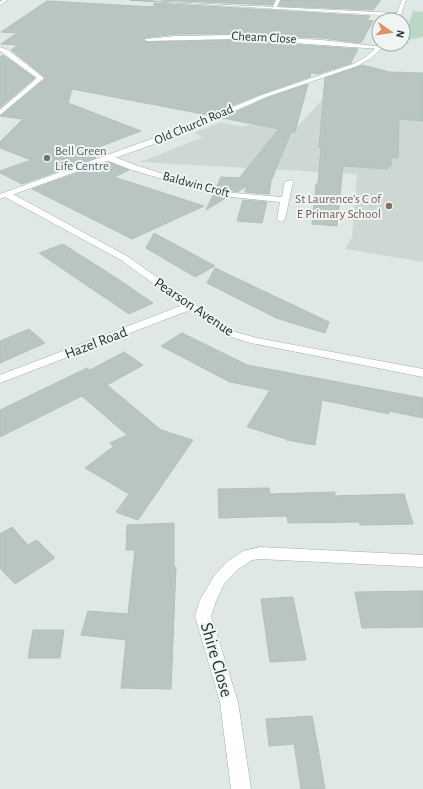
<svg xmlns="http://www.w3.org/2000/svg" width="423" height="789" font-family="'Alegreya Sans',sans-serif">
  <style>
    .built { fill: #cdd8d4 }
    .green { fill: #bad7c5 }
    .building { fill: #b8c5c1; stroke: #b2c1bc }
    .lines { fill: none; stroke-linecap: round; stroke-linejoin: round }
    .street-casing { stroke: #a3afac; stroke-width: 1 }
    .secondary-casing { stroke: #a0b2ad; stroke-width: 1 }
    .street { fill: #fff; fill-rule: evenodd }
    .secondary { fill: #fff; fill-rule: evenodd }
    .worship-dot { fill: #6b7280; stroke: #eff5f3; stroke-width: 1.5 }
    .education-dot { fill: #8d6e63; stroke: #eff5f3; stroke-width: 1.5 }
    .labels { text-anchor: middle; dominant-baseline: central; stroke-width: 4; stroke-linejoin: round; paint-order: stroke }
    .far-street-label { font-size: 13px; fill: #223633; stroke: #eff5f3 }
    .far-worship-label { font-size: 13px; fill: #5b616d; stroke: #eff5f3; text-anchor: start }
    .far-education-label { font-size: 13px; fill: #785e54; stroke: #eff5f3; text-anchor: end }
    .street-label { font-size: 15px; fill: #223633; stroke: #eff5f3 }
    .near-street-label { font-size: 18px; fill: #223633; stroke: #eff5f3 }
  </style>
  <rect width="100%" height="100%" fill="#dfe8e5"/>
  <path class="built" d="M 325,97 L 423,104 L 423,262 L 345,249 L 352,238 L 357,174 L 140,162 L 203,137 L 194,133 L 221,122 L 243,127 L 252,124 L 298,126 Z"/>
  <path class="green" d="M 413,11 L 423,12 L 423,37 L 403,41 Z"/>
  <path class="building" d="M 161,0 L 274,0 L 272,5 Z
    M 281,0 L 381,0 L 373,10 L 279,6 Z
    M 47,1 L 154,7 L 154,3 L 370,16 L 367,20 L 373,21 L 361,43 L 322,38 L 234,34 L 176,34 L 144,38 L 143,39 L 147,42 L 234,40 L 358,49 L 351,62 L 352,63 L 318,74 L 311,73 L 310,77 L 261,94 L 208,115 L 72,89 L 68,103 L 141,131 L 83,153 L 96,158 L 22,184 L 0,173 L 0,171 L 31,160 L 0,148 L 0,142 L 23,119 L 0,116 L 46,78 L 11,50 L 18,45 L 1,44 L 17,33 L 1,32 Z
    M 3,55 L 35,78 L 0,108 L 0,57 Z
    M 363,65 L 389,72 L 423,73 L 423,121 L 399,119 L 398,158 L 391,157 L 391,166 L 389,166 L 388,169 L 343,166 L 337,226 L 312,224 L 316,184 L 318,184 L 321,147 L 319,147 L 325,78 Z
    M 308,84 L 295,132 L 291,132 L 271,181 L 269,194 L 245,192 L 247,186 L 237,192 L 216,188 L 221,177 L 239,178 L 279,129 L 222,118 L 267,98 Z
    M 108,162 L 129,170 L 114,177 L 204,206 L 132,239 L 32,189 Z
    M 213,195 L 226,198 L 206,210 Z
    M 243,200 L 267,202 L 262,223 L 237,221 Z
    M 154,233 L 215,266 L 195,277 L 146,248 Z
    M 63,244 L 118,279 L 153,303 L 129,314 L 39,253 Z
    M 215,268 L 329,322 L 325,333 L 276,318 L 207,283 Z
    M 29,329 L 45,343 L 0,363 L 0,341 Z
    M 182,333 L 247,365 L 423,398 L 423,418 L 389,411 L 389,414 L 322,400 L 315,445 L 286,440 L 286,439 L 247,427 L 270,390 L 230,382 L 161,346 Z
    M 124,352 L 143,365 L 107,385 L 161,430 L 193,440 L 138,520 L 116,512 L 129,494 L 85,468 L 113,447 L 110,443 L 127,435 L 82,396 L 0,437 L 0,410 L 87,368 L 90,370 Z
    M 269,488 L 270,494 L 335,492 L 335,496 L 404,494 L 413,524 L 360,525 L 359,522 L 288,523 L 287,516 L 219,518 L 218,489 Z
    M 174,523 L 174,567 L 176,567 L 171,689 L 121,688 L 126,640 L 81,635 L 88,611 L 128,614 L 135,550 L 126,550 L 127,525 Z
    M 12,527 L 28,545 L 37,540 L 55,558 L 15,584 L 0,568 L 0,534 Z
    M 423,591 L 423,627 L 362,628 L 355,592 Z
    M 293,597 L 306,660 L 270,662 L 261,599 Z
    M 33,630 L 64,630 L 60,658 L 28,658 Z
    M 312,716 L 320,759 L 325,789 L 301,789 L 294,744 L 269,746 L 266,719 Z"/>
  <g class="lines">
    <defs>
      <path id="street" d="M 3,0 L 8,0 L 0,5 L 0,2 Z
        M 276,0 L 280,0 L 276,9 L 272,9 Z
        M 234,35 L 322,40 L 383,47 L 380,49 L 234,39 L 147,41 L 144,39 L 176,36 Z
        M 0,47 L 8,50 L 44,78 L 0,115 L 0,110 L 37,78 L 0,51 Z
        M 106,156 L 112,156 L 138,166 L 222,192 L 282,197 L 285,182 L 292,180 L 293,182 L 285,219 L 281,222 L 277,219 L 280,202 L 221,196 L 132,170 L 106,160 Z
        M 5,193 L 11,193 L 127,256 L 232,331 L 257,338 L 423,369 L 423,377 L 251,343 L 224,335 L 190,310 L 0,383 L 0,375 L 183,305 L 121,260 L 5,197 Z
        M 260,547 L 423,555 L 423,567 L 260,559 L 252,560 L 237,570 L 224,584 L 216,601 L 211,616 L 238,702 L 251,789 L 231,789 L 220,702 L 195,616 L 200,600 L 214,576 L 227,562 L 243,551 Z"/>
      <path id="secondary" d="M 130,0 L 397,13 L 402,0 L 406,0 L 399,20 L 395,20 L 396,16 Z
        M 380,44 L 386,44 L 370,59 L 357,66 L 266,97 L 182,134 L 0,199 L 0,194 L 176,130 L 262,95 L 353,64 L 366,57 Z"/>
    </defs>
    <use href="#street" class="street-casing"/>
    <use href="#secondary" class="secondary-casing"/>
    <use href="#street" class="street"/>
    <use href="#secondary" class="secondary"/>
  </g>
  <circle class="worship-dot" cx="47" cy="158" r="4"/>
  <circle class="education-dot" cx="389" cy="206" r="4"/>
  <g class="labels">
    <g class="far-street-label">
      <text transform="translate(264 38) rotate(3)">Cheam Close</text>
      <text transform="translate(194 125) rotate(-23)">Old Church Road</text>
      <text transform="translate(196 185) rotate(15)">Baldwin Croft</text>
    </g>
    <g class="far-worship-label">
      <text x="55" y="151">Bell Green<tspan x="55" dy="15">Life Centre</tspan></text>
    </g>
    <g class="far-education-label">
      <text x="381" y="199">St Laurence's C of<tspan x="381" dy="15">E Primary School</tspan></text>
    </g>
    <g class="street-label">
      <text transform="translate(194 307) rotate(34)">Pearson Avenue</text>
      <text transform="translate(96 343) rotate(-21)">Hazel Road</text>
    </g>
    <g class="near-street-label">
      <text transform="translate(216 660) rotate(74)">Shire Close</text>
    </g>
  </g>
  <g transform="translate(391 32) rotate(103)"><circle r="19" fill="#eff5f3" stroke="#9da9a6"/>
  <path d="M0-3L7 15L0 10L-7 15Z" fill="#e09165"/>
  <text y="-6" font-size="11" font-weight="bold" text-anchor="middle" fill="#223633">N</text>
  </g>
</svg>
